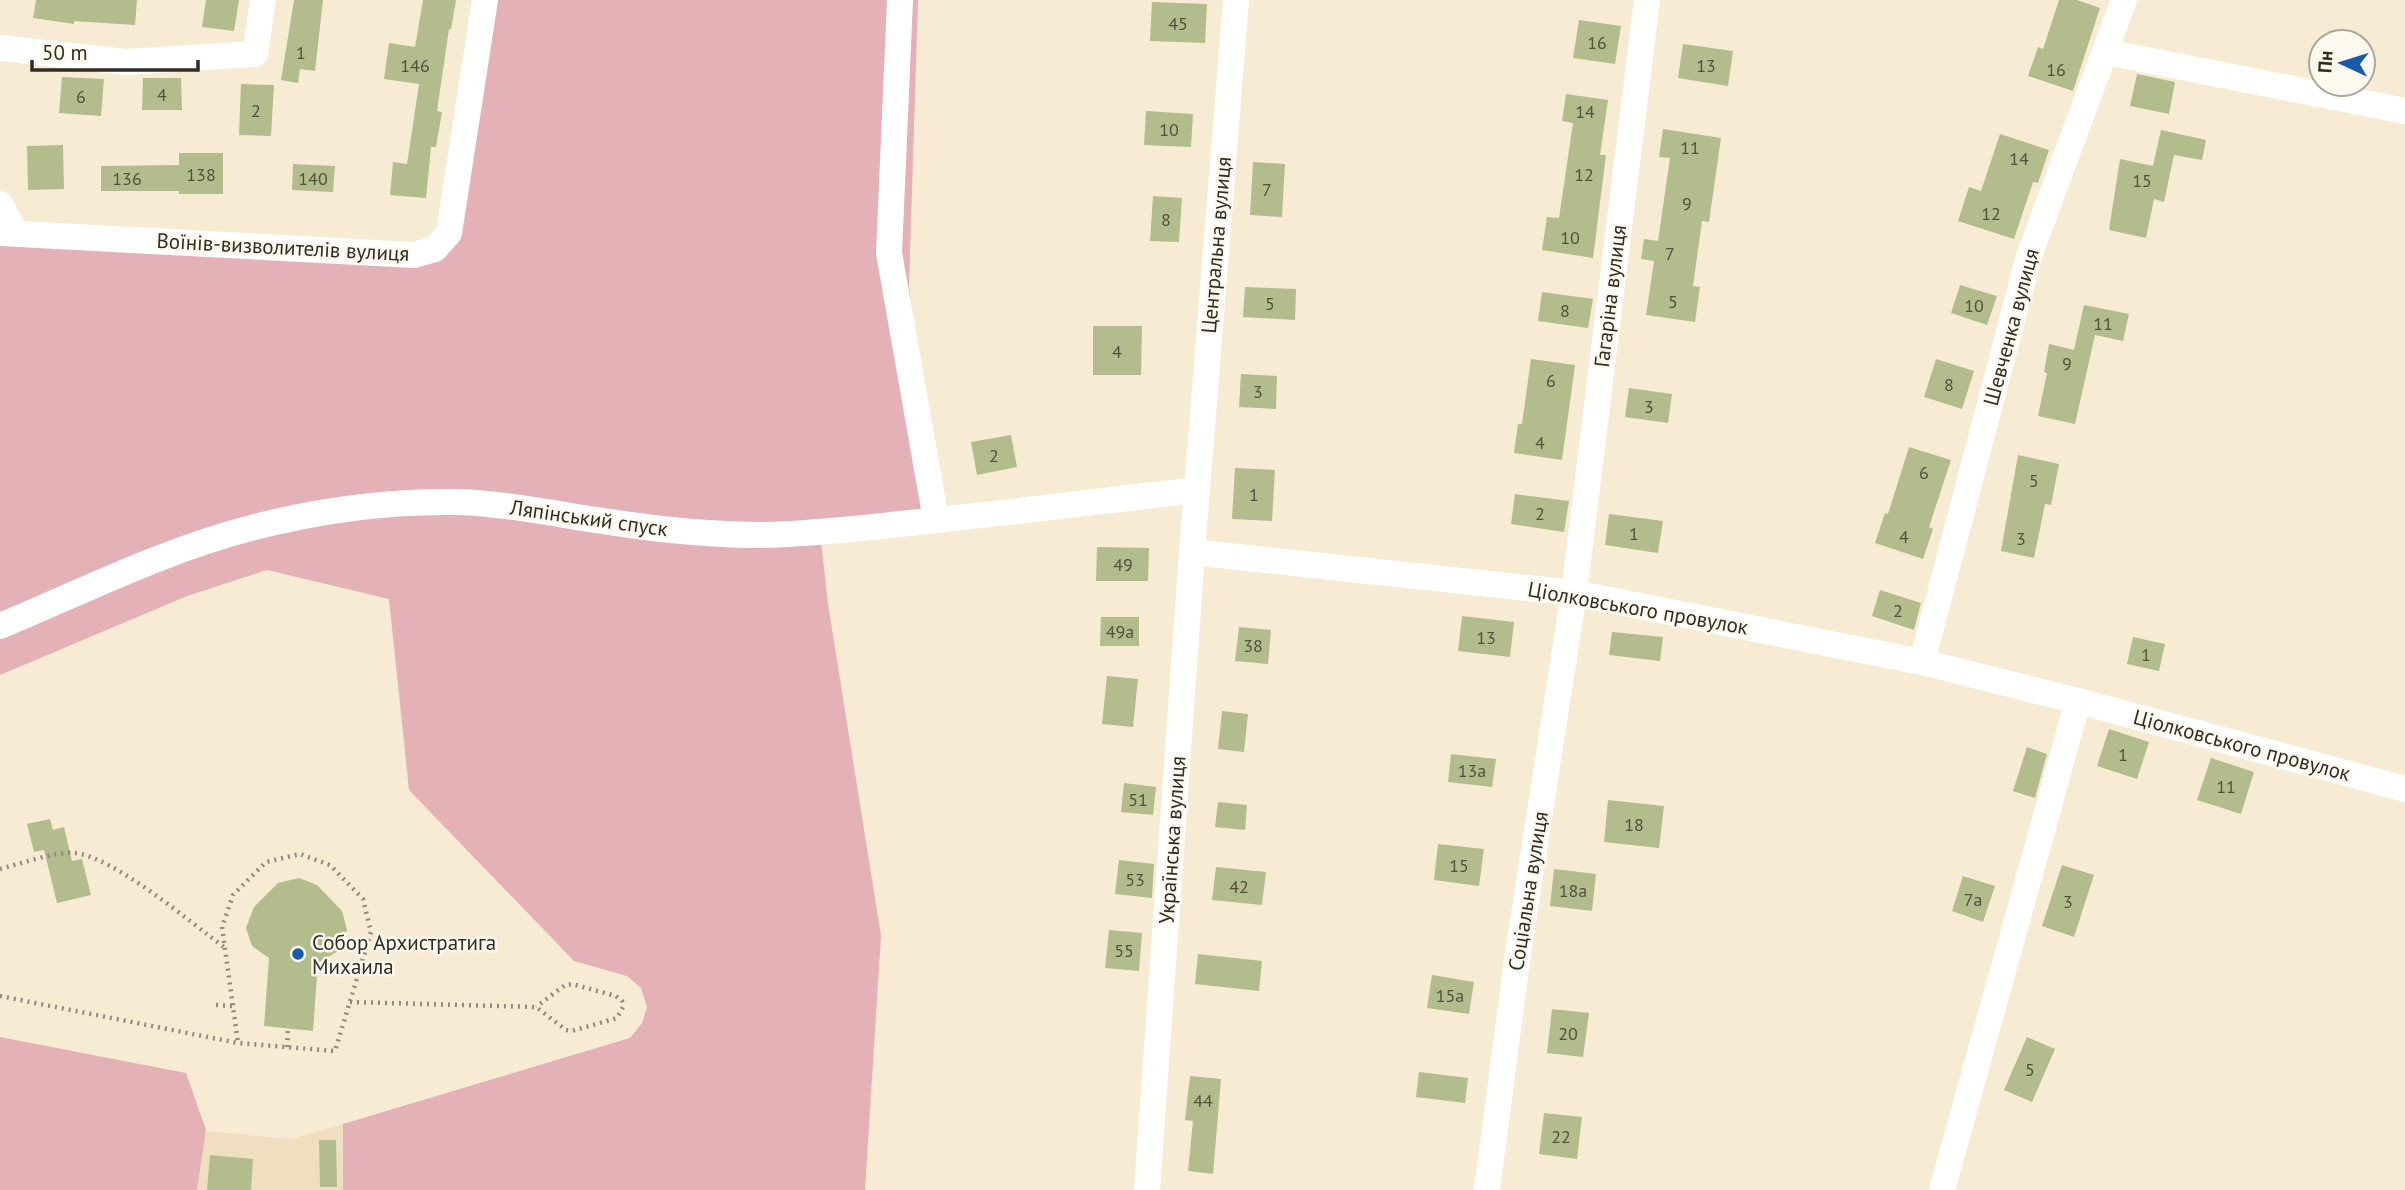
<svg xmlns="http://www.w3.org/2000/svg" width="2405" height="1190" font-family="'PT Sans',sans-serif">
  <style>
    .built { fill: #f0dec0 }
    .green { fill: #e3b1b6 }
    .building { fill: #b3bc8c }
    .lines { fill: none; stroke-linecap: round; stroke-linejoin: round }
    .path { stroke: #928979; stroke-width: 4.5; stroke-dasharray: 2 5; stroke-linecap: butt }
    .minor { stroke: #fff; stroke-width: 26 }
    .poi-dot { fill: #175cac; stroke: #fef9ef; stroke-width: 2.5 }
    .labels { text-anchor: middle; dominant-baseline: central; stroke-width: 5; stroke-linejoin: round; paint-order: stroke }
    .number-label { font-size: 18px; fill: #52513e }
    .street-label { font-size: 21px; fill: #322d24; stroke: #fef9ef }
    .poi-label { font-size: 21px; fill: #322d24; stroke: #fef9ef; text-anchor: start }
  </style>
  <rect width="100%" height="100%" fill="#f8ebd3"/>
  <path class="built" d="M 343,1124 L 343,1190 L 197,1190 L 206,1131 L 292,1139 Z"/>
  <path class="green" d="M 485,0 L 918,0 L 909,286 L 936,520 L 820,533 L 828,604 L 881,936 L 865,1190 L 343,1190 L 343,1124 L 630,1038 L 642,1023 L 647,1007 L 641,988 L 627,976 L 574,961 L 409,790 L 389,599 L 267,570 L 187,596 L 0,675 L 0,233 L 435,249 Z
    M 0,1037 L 186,1073 L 206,1130 L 197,1190 L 0,1190 Z"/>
  <path class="building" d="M 36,0 L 137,0 L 135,25 L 74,21 L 74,24 L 33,18 Z
    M 206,0 L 239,0 L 234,31 L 202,27 Z
    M 294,0 L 323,0 L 315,71 L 300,69 L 298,83 L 281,80 Z
    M 423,0 L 456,0 L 451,29 L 449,29 L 437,111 L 442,112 L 436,147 L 431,147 L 426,198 L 390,195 L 393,162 L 407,164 L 419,84 L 384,79 L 389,43 L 415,47 Z
    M 2059,0 L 2077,0 L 2100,8 L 2073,91 L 2028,76 L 2038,47 L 2043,49 Z
    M 1152,2 L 1207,4 L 1205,43 L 1150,41 Z
    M 1579,20 L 1621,26 L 1615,64 L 1573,58 Z
    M 1683,44 L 1733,51 L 1728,86 L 1678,78 Z
    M 2137,74 L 2175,82 L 2169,114 L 2130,106 Z
    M 62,77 L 104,79 L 101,116 L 59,113 Z
    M 143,78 L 181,78 L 182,110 L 142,110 Z
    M 241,84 L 274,85 L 271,136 L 239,135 Z
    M 1566,94 L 1608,100 L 1600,155 L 1606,155 L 1593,258 L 1542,250 L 1547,217 L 1559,218 L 1573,123 L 1562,121 Z
    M 1146,111 L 1193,114 L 1191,147 L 1144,145 Z
    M 1663,129 L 1721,138 L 1709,222 L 1702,221 L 1693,286 L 1700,287 L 1695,322 L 1646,315 L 1654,261 L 1641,259 L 1644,239 L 1658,241 L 1670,158 L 1659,157 Z
    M 2161,130 L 2206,140 L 2202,160 L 2174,155 L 2164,202 L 2154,199 L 2146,238 L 2109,230 L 2120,159 L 2153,166 Z
    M 2000,134 L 2049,150 L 2038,183 L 2033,182 L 2014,239 L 1958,221 L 1969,187 L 1981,191 Z
    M 63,145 L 64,189 L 28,190 L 27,146 Z
    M 179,153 L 223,153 L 223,194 L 179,194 L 179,191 L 101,191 L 101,166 L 179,165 Z
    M 1253,162 L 1285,164 L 1282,217 L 1250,215 Z
    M 293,164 L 335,166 L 333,192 L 292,190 Z
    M 1153,196 L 1182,198 L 1179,242 L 1150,241 Z
    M 1960,285 L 1997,296 L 1987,325 L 1951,313 Z
    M 1245,287 L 1296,289 L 1295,320 L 1243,317 Z
    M 1542,292 L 1593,299 L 1588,328 L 1538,321 Z
    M 2084,305 L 2129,314 L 2123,341 L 2095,335 L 2075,424 L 2038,416 L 2047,373 L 2044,372 L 2049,344 L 2074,350 Z
    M 1093,326 L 1142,326 L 1141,375 L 1093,375 Z
    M 1531,359 L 1575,365 L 1562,460 L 1514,453 L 1518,424 L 1522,424 Z
    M 1936,359 L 1974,371 L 1962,409 L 1924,397 Z
    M 1241,374 L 1277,376 L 1276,409 L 1239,407 Z
    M 1629,388 L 1672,394 L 1668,423 L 1625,417 Z
    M 1011,435 L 1017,467 L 977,475 L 971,442 Z
    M 1909,447 L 1951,460 L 1929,527 L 1933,529 L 1923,559 L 1875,543 L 1885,513 L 1888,514 Z
    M 2018,455 L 2059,464 L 2051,505 L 2045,504 L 2034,558 L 2001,551 Z
    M 1235,468 L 1275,470 L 1272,521 L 1232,519 Z
    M 1515,494 L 1569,501 L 1564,532 L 1511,524 Z
    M 1609,514 L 1663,521 L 1658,553 L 1605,545 Z
    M 1097,547 L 1149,548 L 1148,581 L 1096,581 Z
    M 1880,590 L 1921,603 L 1914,630 L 1872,616 Z
    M 1462,616 L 1514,622 L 1510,657 L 1458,651 Z
    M 1101,617 L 1139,617 L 1139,646 L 1100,646 Z
    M 1239,627 L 1271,630 L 1268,664 L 1235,661 Z
    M 1612,632 L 1663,637 L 1660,661 L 1609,655 Z
    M 2133,637 L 2165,644 L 2159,671 L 2127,664 Z
    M 1107,676 L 1138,679 L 1133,727 L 1102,724 Z
    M 1222,711 L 1248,714 L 1244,752 L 1218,749 Z
    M 2109,729 L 2149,742 L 2137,779 L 2097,766 Z
    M 2027,747 L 2047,754 L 2035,798 L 2013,791 Z
    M 1451,754 L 1496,759 L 1492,787 L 1448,782 Z
    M 2211,758 L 2254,772 L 2241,814 L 2197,800 Z
    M 1124,783 L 1156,787 L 1153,815 L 1121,812 Z
    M 1608,800 L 1664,806 L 1659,848 L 1604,842 Z
    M 1218,802 L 1247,805 L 1245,830 L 1215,827 Z
    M 50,819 L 53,830 L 64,827 L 72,861 L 82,859 L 91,895 L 57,903 L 44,850 L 34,852 L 27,824 Z
    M 1438,844 L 1484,849 L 1479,886 L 1434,880 Z
    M 1119,860 L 1154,864 L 1152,898 L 1115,894 Z
    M 2062,865 L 2094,875 L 2074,937 L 2042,926 Z
    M 1216,867 L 1266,872 L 1262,905 L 1212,900 Z
    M 1554,869 L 1596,874 L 1592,911 L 1550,906 Z
    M 1963,876 L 1995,886 L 1983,922 L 1952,911 Z
    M 299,878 L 317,885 L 342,911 L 347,930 L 340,950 L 318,963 L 313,1031 L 264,1026 L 269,958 L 252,946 L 246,928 L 254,907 L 278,883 Z
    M 1109,930 L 1142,933 L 1139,971 L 1105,968 Z
    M 1198,954 L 1262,961 L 1259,991 L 1195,984 Z
    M 1432,975 L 1474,982 L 1469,1014 L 1427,1008 Z
    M 1552,1009 L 1589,1013 L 1583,1057 L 1547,1053 Z
    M 2027,1037 L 2055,1049 L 2032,1102 L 2004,1090 Z
    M 1419,1072 L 1468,1078 L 1465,1103 L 1416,1097 Z
    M 1190,1076 L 1221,1079 L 1213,1174 L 1188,1171 L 1193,1121 L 1185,1120 Z
    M 1544,1113 L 1582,1117 L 1577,1159 L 1539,1154 Z
    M 319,1140 L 336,1140 L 337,1187 L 320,1187 Z
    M 210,1155 L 253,1159 L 251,1190 L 207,1190 Z"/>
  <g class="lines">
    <path class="path" d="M 0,869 C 19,864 57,851 74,853 C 113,856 190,922 224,947
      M 0,996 L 238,1043 L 335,1051 L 371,932 L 363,899 L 330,865 L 300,854 L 266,862 L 233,895 L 222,927 L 238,1043
      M 350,1002 L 536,1007 L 566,1030 L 572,1031 L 617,1018 L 623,1007 L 622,1001 L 616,996 L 572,984 L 565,985 L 536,1007
      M 216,1005 L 233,1006
      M 287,1047 L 288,1029"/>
    <path class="minor" d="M 900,0 L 889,253 L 936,520
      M 0,48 L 126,62 L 255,54 L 263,0
      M 2106,52 L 2405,111
      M 0,204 L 16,233
      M 0,233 L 414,255 L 435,249 L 449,233 L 485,0
      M 1192,552 L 1574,593 L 1922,662 L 2078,701 L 2405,789
      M 0,626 C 82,592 165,550 251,528 C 319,510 388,501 458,502 C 510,504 559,515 610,522 C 661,530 712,535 763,535 C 812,534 861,528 910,523 C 1006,513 1101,501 1197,490
      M 1922,662 L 2029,256 L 2124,0
      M 1147,1190 L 1192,552 L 1236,0
      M 1487,1190 L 1518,953 L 1574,593 L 1647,0
      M 1942,1190 L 2078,701"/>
  </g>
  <circle class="poi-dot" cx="298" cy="954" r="7"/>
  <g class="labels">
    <g class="number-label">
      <text x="1178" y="23">45</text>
      <text x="1597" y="42">16</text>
      <text x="301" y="52">1</text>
      <text x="415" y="65">146</text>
      <text x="1706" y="65">13</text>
      <text x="2056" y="69">16</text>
      <text x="162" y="94">4</text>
      <text x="81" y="96">6</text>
      <text x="256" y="110">2</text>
      <text x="1585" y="111">14</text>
      <text x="1169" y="129">10</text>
      <text x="1690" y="147">11</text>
      <text x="2019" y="158">14</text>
      <text x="201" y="174">138</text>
      <text x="1584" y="174">12</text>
      <text x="127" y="178">136</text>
      <text x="313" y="178">140</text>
      <text x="2142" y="180">15</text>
      <text x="1267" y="189">7</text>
      <text x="1687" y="203">9</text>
      <text x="1991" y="213">12</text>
      <text x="1166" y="219">8</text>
      <text x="1570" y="237">10</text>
      <text x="1670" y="253">7</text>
      <text x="1673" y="301">5</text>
      <text x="1270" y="303">5</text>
      <text x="1974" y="305">10</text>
      <text x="1565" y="310">8</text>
      <text x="2103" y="323">11</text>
      <text x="1117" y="351">4</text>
      <text x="2067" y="363">9</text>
      <text x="1551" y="380">6</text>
      <text x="1949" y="384">8</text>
      <text x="1258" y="391">3</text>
      <text x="1649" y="406">3</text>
      <text x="1540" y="442">4</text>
      <text x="994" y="455">2</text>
      <text x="1924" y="472">6</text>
      <text x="2034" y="480">5</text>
      <text x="1254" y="494">1</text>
      <text x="1540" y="513">2</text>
      <text x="1634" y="533">1</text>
      <text x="1904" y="536">4</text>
      <text x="2021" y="538">3</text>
      <text x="1123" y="564">49</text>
      <text x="1898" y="610">2</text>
      <text x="1120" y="631">49а</text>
      <text x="1486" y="637">13</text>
      <text x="1253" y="645">38</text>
      <text x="2146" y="654">1</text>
      <text x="2123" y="754">1</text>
      <text x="1472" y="770">13а</text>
      <text x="2226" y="786">11</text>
      <text x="1138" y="799">51</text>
      <text x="1634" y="824">18</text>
      <text x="1459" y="865">15</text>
      <text x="1135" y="879">53</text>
      <text x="1239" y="886">42</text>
      <text x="1573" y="890">18а</text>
      <text x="1973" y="899">7а</text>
      <text x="2068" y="901">3</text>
      <text x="1124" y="950">55</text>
      <text x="1450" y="995">15а</text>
      <text x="1568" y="1033">20</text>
      <text x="2030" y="1069">5</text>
      <text x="1203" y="1100">44</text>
      <text x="1561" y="1136">22</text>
    </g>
    <g class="street-label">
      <text transform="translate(1216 245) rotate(-85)">Центральна вулиця</text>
      <text transform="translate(283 247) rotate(3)">Воїнів-визволителів вулиця</text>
      <text transform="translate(1610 296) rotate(-83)">Гагаріна вулиця</text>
      <text transform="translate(2011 327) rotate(-75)">Шевченка вулиця</text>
      <text transform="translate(589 518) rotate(8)">Ляпінський спуск</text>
      <text transform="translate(1638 608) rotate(10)">Ціолковського провулок</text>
      <text transform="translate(2242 745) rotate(15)">Ціолковського провулок</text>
      <text transform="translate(1172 840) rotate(-86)">Українська вулиця</text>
      <text transform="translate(1528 891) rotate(-81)">Соціальна вулиця</text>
    </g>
    <g class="poi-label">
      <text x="312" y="942">Собор Архистратига<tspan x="312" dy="24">Михаила</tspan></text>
    </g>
  </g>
  <g transform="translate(2342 63) rotate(274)"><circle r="33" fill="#fef9ef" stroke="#aca79e" stroke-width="2"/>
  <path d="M0-5L12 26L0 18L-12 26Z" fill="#175cac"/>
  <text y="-10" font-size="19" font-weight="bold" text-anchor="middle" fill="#322d24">Пн</text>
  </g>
  <path d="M32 60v10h166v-10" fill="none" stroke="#322d24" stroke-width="3.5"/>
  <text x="42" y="60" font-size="21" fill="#322d24" stroke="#fef9ef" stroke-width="5" paint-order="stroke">50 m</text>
</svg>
